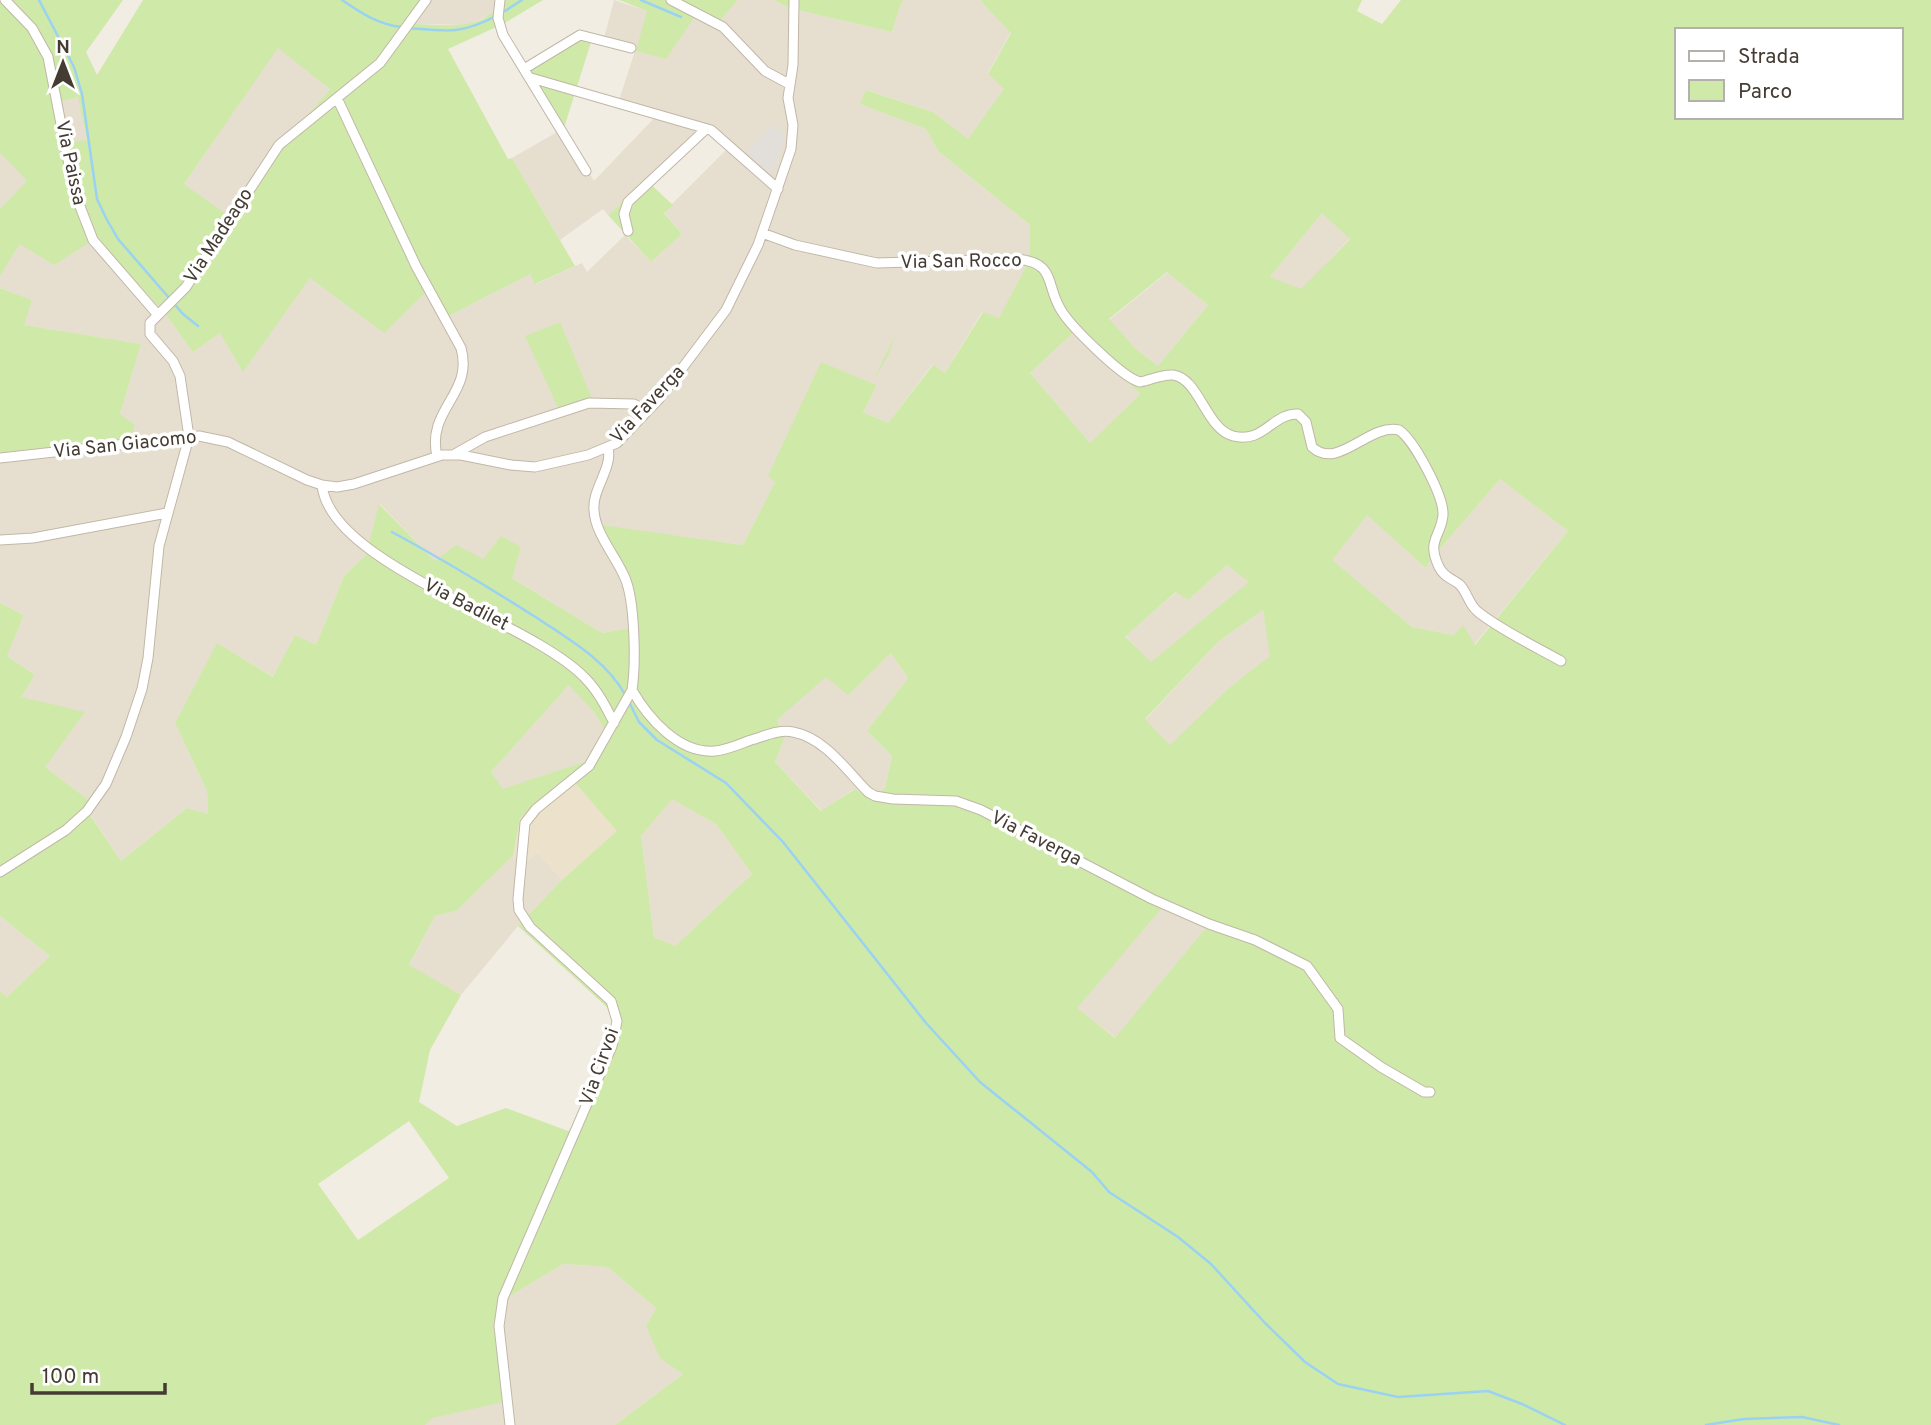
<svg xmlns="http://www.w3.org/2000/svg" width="1931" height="1425" font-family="Overpass,sans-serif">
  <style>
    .residential { fill: #e6dfd0 }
    .education { fill: #ece2cb }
    .green { fill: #cee9a8; fill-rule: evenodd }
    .parking { fill: #e2dfdb }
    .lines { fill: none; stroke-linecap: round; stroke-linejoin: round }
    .stream { stroke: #9bd2f3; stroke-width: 2.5 }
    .minor-casing { stroke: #c1b7a8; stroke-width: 11 }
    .minor { stroke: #fff; stroke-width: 9 }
    .labels { text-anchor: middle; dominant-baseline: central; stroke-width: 7; stroke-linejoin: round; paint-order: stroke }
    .street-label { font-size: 19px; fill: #443c33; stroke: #fff }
  </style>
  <rect width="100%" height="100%" fill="#f2ede2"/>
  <path class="residential" d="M 427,0 L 503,0 L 496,13 L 468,25 L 414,24 Z
    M 614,0 L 647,11 L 695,16 L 714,27 L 738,0 L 774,0 L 789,8 L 892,32 L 901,3 L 904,0 L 980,0 L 1011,32 L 988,73 L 1005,88 L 968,140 L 933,112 L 867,90 L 860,104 L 926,129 L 938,151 L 1030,225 L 1030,259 L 999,319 L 982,312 L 945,373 L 932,365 L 888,423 L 863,412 L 877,385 L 821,363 L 775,482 L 743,545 L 595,525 L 619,570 L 627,594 L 629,628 L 602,633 L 483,560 L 435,561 L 380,504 L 366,555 L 344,576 L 316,645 L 295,635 L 274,677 L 217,644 L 175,723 L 207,791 L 208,814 L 187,808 L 121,861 L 86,808 L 90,801 L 45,767 L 21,697 L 35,675 L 7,656 L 24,615 L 0,603 L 0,463 L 126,448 L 120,414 L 141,344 L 23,325 L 32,300 L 0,288 L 0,276 L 20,244 L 95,239 L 163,311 L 193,352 L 220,333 L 243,371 L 310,278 L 430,287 L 447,317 L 530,274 L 536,284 L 582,263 L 587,272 L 625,235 L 651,262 L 682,234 L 664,212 L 733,143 L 709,127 L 608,215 L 603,209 L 560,240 L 512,158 L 564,128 L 594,181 L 659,113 L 619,100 L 635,51 L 603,42 Z
    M 278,47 L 330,89 L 226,215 L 184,184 Z
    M 79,97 L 87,141 L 68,143 L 61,100 Z
    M 0,153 L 28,181 L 0,209 Z
    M 1322,213 L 1350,238 L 1301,290 L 1270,277 Z
    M 1168,272 L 1208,305 L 1158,366 L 1136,349 L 1109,320 Z
    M 1076,330 L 1140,394 L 1090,443 L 1030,373 Z
    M 1500,479 L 1568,531 L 1474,645 L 1454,635 L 1412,627 L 1331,560 L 1367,514 L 1426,568 L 1431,559 Z
    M 1227,565 L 1250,582 L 1151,663 L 1125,635 L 1177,592 L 1188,600 Z
    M 1263,610 L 1271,656 L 1230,687 L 1171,746 L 1145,720 L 1219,641 Z
    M 891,653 L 908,678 L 867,731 L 892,756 L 885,788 L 870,799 L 854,789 L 822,811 L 775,762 L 785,737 L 777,720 L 826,676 L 848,694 Z
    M 570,684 L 594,712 L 607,734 L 590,760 L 503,790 L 491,772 Z
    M 672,798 L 716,824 L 752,874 L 675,946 L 654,937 L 641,836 Z
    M 538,853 L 562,880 L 518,926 L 461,995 L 409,966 L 435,916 L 456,911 L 513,856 L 523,864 Z
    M 1163,907 L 1209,924 L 1116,1038 L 1076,1008 Z
    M 0,916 L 50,956 L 7,997 L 0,991 Z
    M 563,1264 L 608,1267 L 656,1308 L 646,1326 L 683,1374 L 615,1425 L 425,1425 L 433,1418 L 502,1401 L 495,1340 L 510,1296 Z"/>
  <path class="education" d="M 572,777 L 618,831 L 562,880 L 538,853 L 523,864 L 513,856 L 520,818 Z"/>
  <path class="green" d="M 0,0 L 123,0 L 86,52 L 97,75 L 143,0 L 427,0 L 414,24 C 447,25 484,32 503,0 L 543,0 L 503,24 L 448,49 L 508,159 L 512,158 L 575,266 L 535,284 L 530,274 L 447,317 L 430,288 L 384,333 L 310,278 L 243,372 L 220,333 L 193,352 L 163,311 L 95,239 L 54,265 L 20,244 L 0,276 L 0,209 L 27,181 L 0,153 ZM 278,48 L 330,89 L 226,214 L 184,184 ZM 78,97 L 87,140 L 68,143 L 61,101 Z
    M 619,0 L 738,0 L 714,27 L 695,16 L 666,59 L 636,51 L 647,11 Z
    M 774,0 L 904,0 L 901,3 L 892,32 L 789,8 Z
    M 980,0 L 1362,0 L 1357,11 L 1382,24 L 1401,0 L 1931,0 L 1931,1425 L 615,1425 L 683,1374 L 660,1358 L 646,1326 L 656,1308 L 608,1267 L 563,1264 L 510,1296 L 495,1340 L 503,1402 L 433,1418 L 425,1425 L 0,1425 L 0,991 L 7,997 L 50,956 L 0,916 L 0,603 L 24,615 L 7,656 L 35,675 L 21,697 L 85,712 L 45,767 L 90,801 L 86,809 L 121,861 L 187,808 L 208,814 L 207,791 L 175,723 L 217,643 L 273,677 L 295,635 L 316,645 L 344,576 L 366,555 L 379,504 L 435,561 L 456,545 L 483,559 L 501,536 L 521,547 L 512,578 L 602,633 L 629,628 L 627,594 L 619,570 L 594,524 L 743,545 L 775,482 L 768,476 L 821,362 L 872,383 L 895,335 L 889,354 L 872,383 L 877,385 L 863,412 L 888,423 L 933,365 L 945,373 L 983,312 L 999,318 L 1030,259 L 1030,225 L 938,151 L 926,129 L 860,104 L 866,90 L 933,112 L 968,139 L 1004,89 L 988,74 L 1011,33 ZM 1677,30 L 1901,30 L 1901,117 L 1677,117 ZM 1322,213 L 1350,239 L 1301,289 L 1270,277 ZM 1167,272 L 1208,305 L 1158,366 L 1136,349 L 1109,319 ZM 1076,330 L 1140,394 L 1090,443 L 1030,373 ZM 1500,479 L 1568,531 L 1475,645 L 1463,625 L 1454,635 L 1412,627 L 1332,560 L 1367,515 L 1426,568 L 1431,559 ZM 1227,565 L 1249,582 L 1151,662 L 1125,636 L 1176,592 L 1188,600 ZM 1263,610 L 1270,656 L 1230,687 L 1170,745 L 1145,719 L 1219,641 ZM 891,653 L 908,678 L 867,731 L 892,756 L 885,788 L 870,799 L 855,789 L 821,811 L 775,762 L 785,737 L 777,720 L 826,677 L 848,695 ZM 569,685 L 594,712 L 607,734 L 590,760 L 503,789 L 491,772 ZM 571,778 L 617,831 L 562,880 L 518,926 L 621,1020 L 616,1049 L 579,1135 L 506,1108 L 457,1126 L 419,1102 L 430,1050 L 461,995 L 409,965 L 435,916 L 456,911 L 513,856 L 520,818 ZM 672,799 L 716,824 L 752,874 L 675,946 L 654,937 L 641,836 ZM 1163,907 L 1209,924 L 1115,1038 L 1077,1008 ZM 409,1121 L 449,1178 L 358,1240 L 318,1184 Z
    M 579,37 L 592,39 L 564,128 L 527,67 Z
    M 647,181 L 673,205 L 664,213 L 682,234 L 651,262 L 608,215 Z
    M 0,288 L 32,300 L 24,325 L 141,344 L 120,414 L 135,425 L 126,448 L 0,463 Z
    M 560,322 L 593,401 L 561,414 L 525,336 Z"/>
  <path class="parking" d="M 773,124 L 785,135 L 776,165 L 769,173 L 747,152 Z"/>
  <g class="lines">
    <path class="stream" d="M 39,0 L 74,67 L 82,94 L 97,199 L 106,218 L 118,239 L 183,314 L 198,326
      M 342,0 C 361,13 379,25 402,27
      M 641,0 L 681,17
      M 505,11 L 522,0
      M 408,28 C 447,31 460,35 496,16
      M 392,532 C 442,559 490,588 537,618 C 570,640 606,660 626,696
      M 629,702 L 639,722 L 657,740 L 726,783 L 783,842 L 926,1023 L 980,1082 L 1092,1172 L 1109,1192 L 1178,1237 L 1211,1264 L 1265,1323 L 1305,1362 L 1338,1384 L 1398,1397 L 1488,1391 L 1522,1404 L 1565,1425
      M 1706,1425 L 1744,1419 L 1802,1417 L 1839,1425"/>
    <defs>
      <path id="minor" d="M 5,0 L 32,28 L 48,57 L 74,191 L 93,240 L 158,315
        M 500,0 L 498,18 L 503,35 L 586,171
        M 671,0 L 723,27 L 765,71 L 789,84
        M 524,69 L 580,35 L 631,48
        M 531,78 L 711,130 L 778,189
        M 337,98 L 416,266 L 461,348 C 474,394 426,409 437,456
        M 628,231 L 624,214 L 628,202 L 706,129
        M 762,233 L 795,245 L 877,263 L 1016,259 C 1057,262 1045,285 1061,310 C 1071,327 1123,378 1140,382 C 1151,380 1162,374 1173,375 C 1199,378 1206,429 1233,436 C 1264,444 1272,413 1298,414 L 1306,422 L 1312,447 C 1338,471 1369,423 1399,430 C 1414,440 1444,496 1443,515 C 1441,537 1426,540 1439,567 C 1444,577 1451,578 1459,584 C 1467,591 1468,603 1477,611 C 1497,628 1536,647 1561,661
        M 608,448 C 613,468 592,489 594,510 C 595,534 616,556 625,578 C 635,601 636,664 632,690 C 648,718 679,754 715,751 C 727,750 740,744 751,740 C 765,736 779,729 793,732 C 825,738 847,771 868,792 L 875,796 L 893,799 L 956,801 L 981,810 L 1152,899 L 1209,924 L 1255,940 L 1307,966 L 1338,1009 L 1340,1038 L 1381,1067 L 1424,1092 L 1430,1092
        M 453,455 L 485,437 L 589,403 L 634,404 L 647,411
        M 0,458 L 199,436 L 228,442 L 307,480 L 322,485 L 337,487 L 354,484 L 442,455 L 461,455 L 511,465 L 535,467 L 588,455 L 617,443 L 659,399 L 726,310 L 758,245 L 791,149 L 793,125 L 788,98 L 793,65 L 794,0
        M 322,485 C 330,565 530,620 585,678 C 598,691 606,707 614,723
        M 0,540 L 33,538 L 167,513
        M 0,872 L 66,830 L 87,811 L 106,784 L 126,737 L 142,689 L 148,658 L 159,546 L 189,437 L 180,376 L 173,361 L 150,334 L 150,323 L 186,287 L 279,145 L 380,63 L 426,0
        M 510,1425 L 499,1326 L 503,1298 L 612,1046 L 617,1021 L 611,1001 L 530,927 L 519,910 L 518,899 L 525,823 L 536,809 L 589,766 L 632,690"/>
    </defs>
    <use href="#minor" class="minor-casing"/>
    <use href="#minor" class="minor"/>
  </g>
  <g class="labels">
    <g class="street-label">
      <text transform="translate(70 163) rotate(78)">Via Paissa</text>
      <text transform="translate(219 236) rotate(-57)">Via Madeago</text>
      <text transform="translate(961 262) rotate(-1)">Via San Rocco</text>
      <text transform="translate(648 405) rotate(-47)">Via Faverga</text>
      <text transform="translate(125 445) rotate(-6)">Via San Giacomo</text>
      <text transform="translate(466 605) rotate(27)">Via Badilet</text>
      <text transform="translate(1036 839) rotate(27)">Via Faverga</text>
      <text transform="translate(600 1067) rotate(-70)">Via Cirvoi</text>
    </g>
  </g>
  <rect x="1675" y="28" width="228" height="91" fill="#ffffff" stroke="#b4b1ad" stroke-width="2"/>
  <rect x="1689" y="51" width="35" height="10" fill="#ffffff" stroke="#b4b1ad" stroke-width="2"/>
  <text x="1738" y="63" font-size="21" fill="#443c33">Strada</text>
  <rect x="1689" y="80" width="35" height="21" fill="#cee9a8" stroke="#b4b1ad" stroke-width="2"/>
  <text x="1738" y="98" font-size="21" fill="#443c33">Parco</text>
  <g transform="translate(63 63)" stroke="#ffffff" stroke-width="5" paint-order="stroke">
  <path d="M0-5L12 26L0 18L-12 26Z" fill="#443c33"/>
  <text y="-10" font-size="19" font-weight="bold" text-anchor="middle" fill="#443c33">N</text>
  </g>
  <path d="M32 1383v10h133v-10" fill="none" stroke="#443c33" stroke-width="3.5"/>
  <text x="42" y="1383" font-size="21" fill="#443c33" stroke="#ffffff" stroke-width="5" paint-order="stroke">100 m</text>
</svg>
